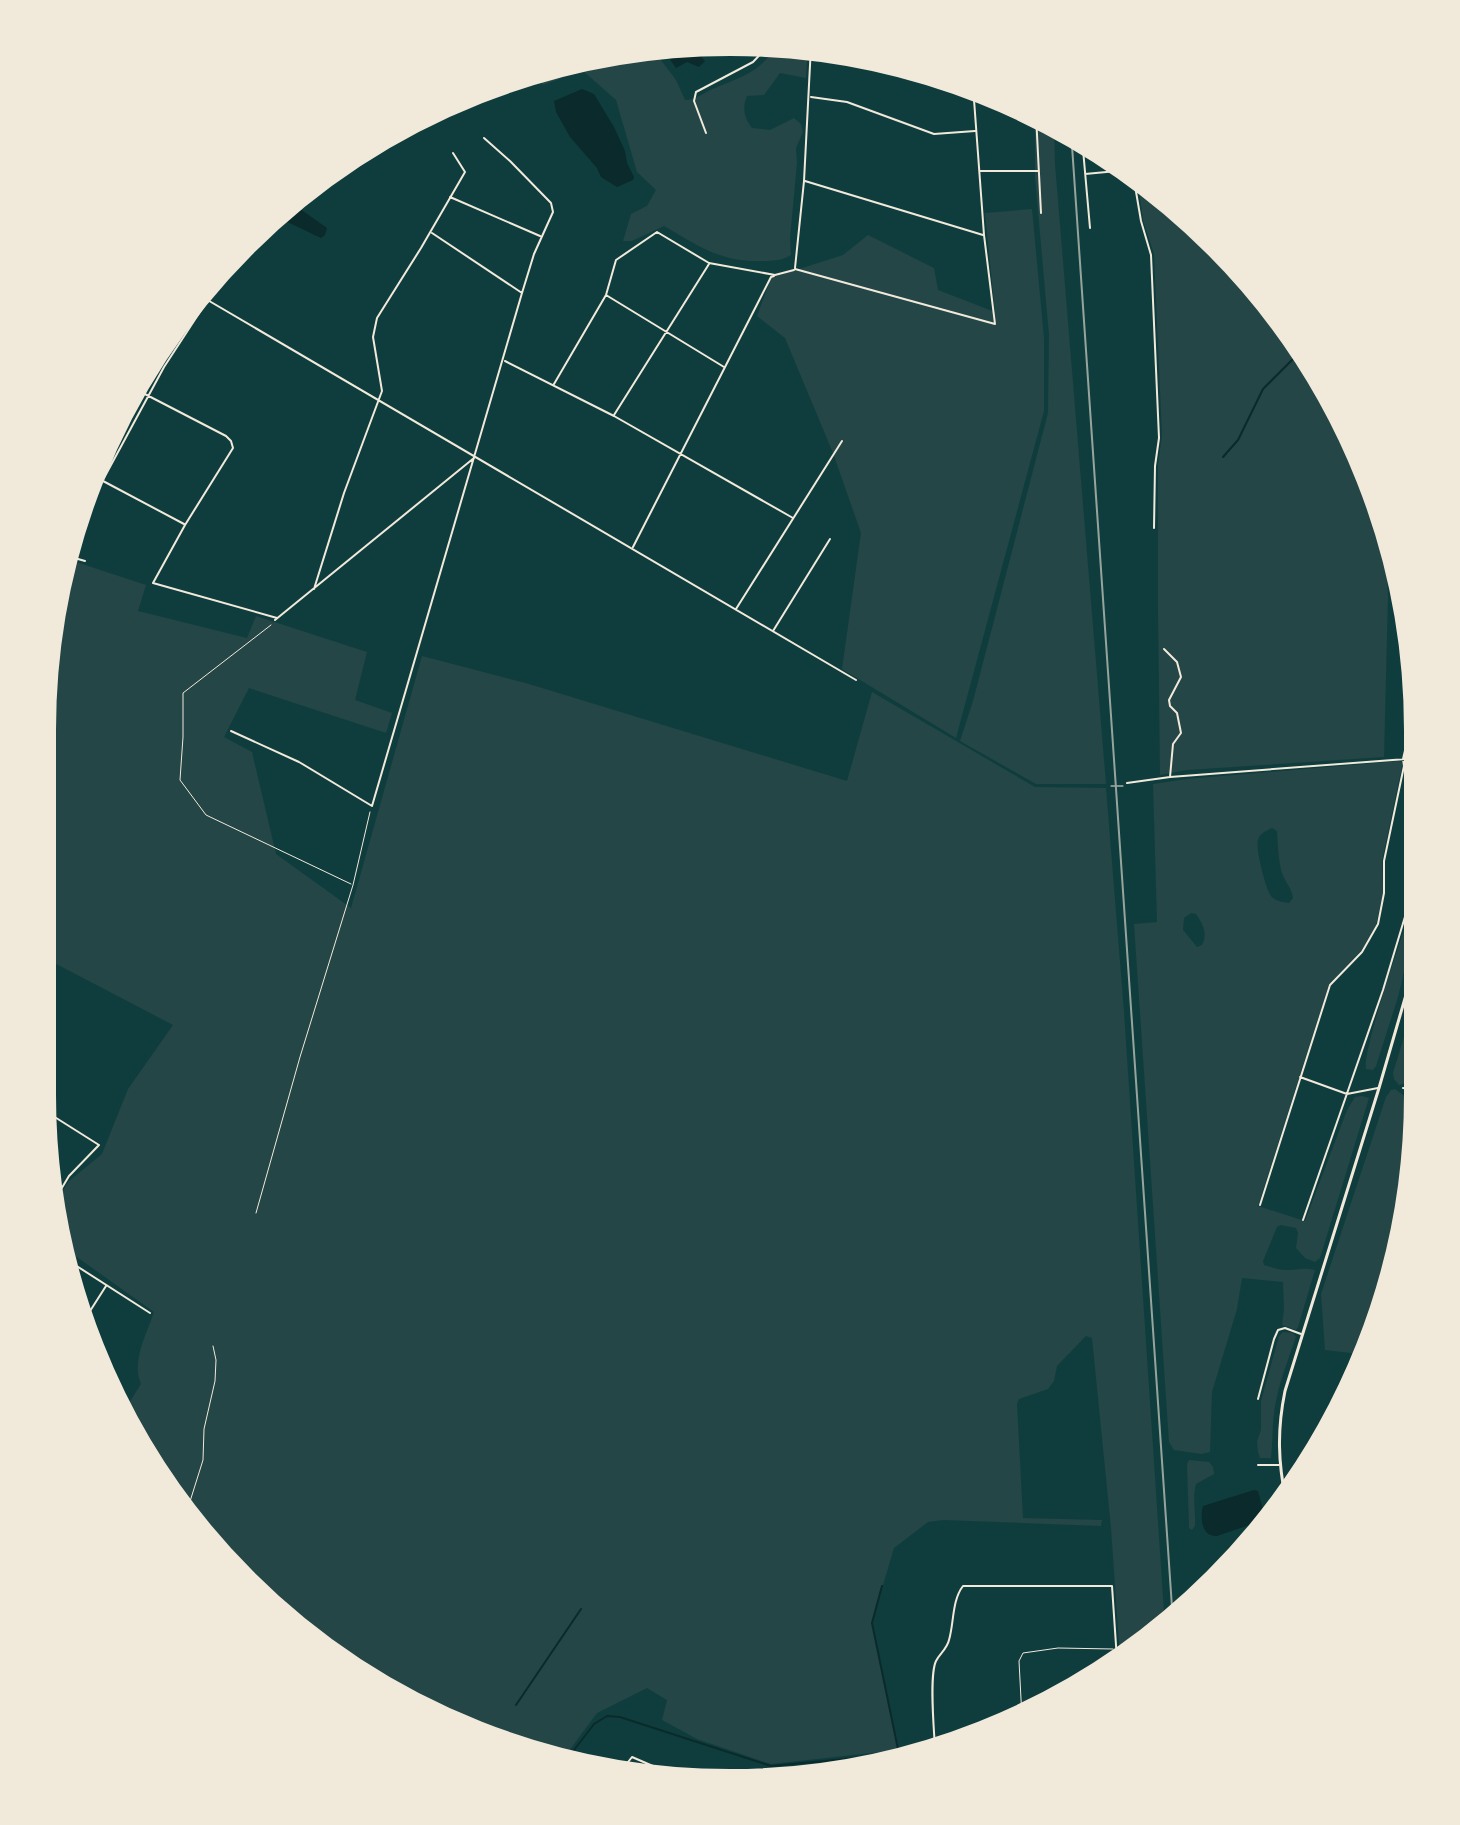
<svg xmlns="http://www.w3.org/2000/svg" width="1460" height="1825" font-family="'Fira Sans Condensed',sans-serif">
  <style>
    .green { fill: #244646; fill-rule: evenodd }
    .water { fill: #0a2a2b }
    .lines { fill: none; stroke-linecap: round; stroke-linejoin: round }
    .stream { stroke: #0a2a2b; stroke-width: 2 }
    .path { stroke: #f1e9da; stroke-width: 1 }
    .service { stroke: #f1e9da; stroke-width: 1 }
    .minor { stroke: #f1e9da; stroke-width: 2 }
    .primary { stroke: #f1e9da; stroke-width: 3 }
    .rail { stroke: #97a49c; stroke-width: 2 }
    .rim { fill: none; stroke: #f1e9da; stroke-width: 4 }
  </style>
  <rect width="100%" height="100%" fill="#0f3d3e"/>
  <path class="green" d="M 778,45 L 808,45 L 806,78 L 780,73 L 764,95 L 747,96 C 742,107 744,118 752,128 L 770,130 L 794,118 L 801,124 L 803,132 L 796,148 L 797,163 L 790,238 L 791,255 C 781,261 772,261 760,261 C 720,262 697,245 664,226 L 632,241 L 623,241 L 631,214 L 647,206 L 656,190 L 637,172 L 616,100 L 582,70 L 573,69 L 559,79 L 543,85 L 538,76 L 541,68 L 551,64 L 651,47 L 676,80 L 685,100 C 697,100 704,92 715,88 C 745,75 758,73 778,45 Z
    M 1035,114 L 1055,124 L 1054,129 L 1055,164 L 1106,784 L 1036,784 L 960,741 L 973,701 L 1048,413 L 1049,335 L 1035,177 Z
    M 1137,177 L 1185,211 L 1277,310 L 1349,424 L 1384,517 L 1388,596 L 1384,757 L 1187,770 L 1160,775 L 1158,609 L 1158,465 L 1162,435 L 1154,254 L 1143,220 Z
    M 1032,209 L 1044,338 L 1044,411 L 956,738 L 842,669 L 861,533 L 833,453 L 785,338 L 757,316 L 771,278 L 843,255 L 868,235 L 934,268 L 938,290 L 995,312 L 985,213 Z
    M 70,560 L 146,585 L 138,611 L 247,638 L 256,616 L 367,652 L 355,700 L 392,713 L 386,733 L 249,688 L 224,737 L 252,752 L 276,854 L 351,908 L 422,656 L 529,684 L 847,781 L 872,692 L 1035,787 L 1106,788 L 1124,1012 L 1165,1627 L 1120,1657 L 1111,1528 L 1092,1338 L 1086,1336 L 1057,1366 L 1054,1381 L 1048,1389 L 1019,1399 L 1017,1404 L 1023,1518 L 1102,1520 L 1101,1526 L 944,1520 L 928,1522 L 894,1548 L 872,1622 L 899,1750 L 771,1764 L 697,1739 L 662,1720 L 667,1700 L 647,1688 L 597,1713 L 560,1763 L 551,1761 L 385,1692 L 242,1583 L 132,1440 L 122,1414 L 141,1384 C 131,1362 147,1333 154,1312 L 60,1245 L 54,1205 L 69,1181 L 102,1154 L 128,1089 L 173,1025 L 41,956 L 42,684 Z
    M 1399,761 L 1402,763 L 1401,771 L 1382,861 L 1383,893 L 1376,925 L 1361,951 L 1329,984 L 1258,1206 L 1305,1221 L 1347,1110 L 1355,1097 L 1362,1096 L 1369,1098 L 1320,1258 L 1315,1262 L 1305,1258 L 1296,1248 L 1298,1233 L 1296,1228 L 1281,1225 L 1277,1227 L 1263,1261 L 1264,1265 C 1272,1267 1278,1270 1286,1270 C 1298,1270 1302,1267 1315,1270 L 1298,1327 L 1296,1330 L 1282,1325 L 1284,1309 L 1283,1282 L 1242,1278 L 1237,1309 L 1212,1392 L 1210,1452 L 1201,1454 L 1174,1450 L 1169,1442 L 1134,924 L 1157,922 L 1153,784 L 1187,779 ZM 1272,828 L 1277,831 C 1278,845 1278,859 1282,873 C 1285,882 1292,888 1293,898 L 1289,903 C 1282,902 1275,901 1271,896 C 1266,890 1255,848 1258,840 C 1260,833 1266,831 1272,828 ZM 1191,913 L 1196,914 C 1203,924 1208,934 1202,945 L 1197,947 L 1183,930 L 1184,918 Z
    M 1410,924 L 1414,925 L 1414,929 L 1398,997 L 1376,1066 L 1373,1070 L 1366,1069 C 1362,1053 1398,947 1406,925 Z
    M 1419,987 L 1419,1042 L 1406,1083 L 1399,1085 L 1394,1079 L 1393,1073 Z
    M 1395,1089 L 1403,1095 L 1419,1098 L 1419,1140 L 1397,1273 L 1365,1358 L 1351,1353 L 1325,1350 L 1321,1294 L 1386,1097 L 1391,1090 Z
    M 1283,1332 L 1293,1333 L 1296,1337 C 1288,1360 1279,1383 1275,1406 C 1272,1423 1273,1441 1271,1458 L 1260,1458 L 1258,1452 L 1257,1441 L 1261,1430 L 1261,1401 L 1279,1336 Z
    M 1189,1460 L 1209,1462 L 1213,1467 L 1214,1474 L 1196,1484 C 1192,1497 1196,1513 1195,1526 L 1192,1530 L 1189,1528 L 1187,1464 Z"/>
  <path class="water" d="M 688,42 L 705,61 L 699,67 L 687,62 L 676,68 L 663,49 L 670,44 Z
    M 582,89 L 594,94 L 614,127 L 625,151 L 627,163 L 634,177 L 633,180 L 617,187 L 601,177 L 597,168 L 570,137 L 556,112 L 554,101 Z
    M 286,205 L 297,211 L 300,209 L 327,228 L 325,235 L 321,238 L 275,216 Z
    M 1254,1490 L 1258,1491 L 1265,1517 L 1261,1521 L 1217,1536 C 1201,1537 1200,1517 1203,1506 Z"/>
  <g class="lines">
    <path class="stream" d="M 1223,457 L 1238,440 L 1263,389 L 1302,350
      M 516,1705 L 581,1609
      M 564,1763 L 594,1724 L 607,1716 L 620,1717 L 771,1766 L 899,1754 L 872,1623 L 882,1586"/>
    <path class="path" d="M 271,625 L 183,693 L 183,737 L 180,780 L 206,815 L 351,884
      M 1111,786 L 1123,786
      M 256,1213 L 300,1057 L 353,885 L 370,812
      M 187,1511 L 203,1460 L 204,1429 L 215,1381 L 216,1360 L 213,1346"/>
    <path class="service" d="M 1022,1718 L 1019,1661 L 1023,1653 L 1058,1648 L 1113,1649"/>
    <path class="minor" d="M 811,97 L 847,102 L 934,134 L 975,131
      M 1036,115 L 1041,213
      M 706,133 L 694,101 L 696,92 L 753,62 L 770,44
      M 1082,138 L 1090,228
      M 980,171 L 1038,171
      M 336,174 L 344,161
      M 1085,174 L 1128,170
      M 1133,174 L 1141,221 L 1151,255 L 1159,438 L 1155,466 L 1154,528
      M 805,181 L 983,235
      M 450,197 L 540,236
      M 432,233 L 522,293
      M 795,268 L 804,181 L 811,46
      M 795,269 L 995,324 L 984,235 L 973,86
      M 199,295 L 856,680
      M 606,295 L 724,367
      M 505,361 L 614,416 L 793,518
      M 554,384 L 606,295 L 616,260 L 657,232 L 709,263 L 775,275 L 794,270
      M 139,391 L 226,436 L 231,441 L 233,448 L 185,525 L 153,583 L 277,618
      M 614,415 L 709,264
      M 91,472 L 103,481 L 184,524
      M 78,526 L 164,367 L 207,301
      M 633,547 L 771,277 L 774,276
      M 71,557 L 85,561
      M 314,589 L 344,493 L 382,391 L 373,337 L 377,318 L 421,248 L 465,172 L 453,153
      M 736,609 L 842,441
      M 275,620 L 474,458
      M 773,631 L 830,539
      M 1164,649 L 1177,662 L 1181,677 L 1169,700 L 1170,706 L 1177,713 L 1181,733 L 1173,744 L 1170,777
      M 231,731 L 299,762 L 372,806 L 522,293 L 534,254 L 553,212 L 551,203 L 510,161 L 484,138
      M 1127,783 L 1170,777 L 1419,758
      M 1300,1077 L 1347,1094 L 1378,1088
      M 1403,1088 L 1419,1090
      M 42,1109 L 99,1145 L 69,1176 L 54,1201
      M 1260,1205 L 1330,985 L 1362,952 L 1378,924 L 1384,893 L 1384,861 L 1404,766 L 1403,759 L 1419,691
      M 1303,1220 L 1383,990 L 1419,870
      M 61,1256 L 150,1313
      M 83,1322 L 106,1286
      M 1258,1399 L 1274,1339 L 1278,1330 L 1285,1328 L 1301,1334
      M 1258,1465 L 1279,1465
      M 1049,1696 L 1050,1704
      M 935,1748 C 934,1729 929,1676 936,1661 C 940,1653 947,1649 949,1640 C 954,1623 952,1600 963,1586 L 1112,1586 L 1117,1660
      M 592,1759 L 604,1768
      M 621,1771 L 632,1757 L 683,1779"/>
    <path class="primary" d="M 1286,1501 C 1278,1462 1277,1430 1285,1391 L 1379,1088 L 1419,950"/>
    <path class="rail" d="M 1071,131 L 1173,1622"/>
  </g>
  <path d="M0 0H1460V1825H0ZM730 54H730A676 676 0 0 1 1406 730V1095A676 676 0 0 1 730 1771H730A676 676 0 0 1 54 1095V730A676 676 0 0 1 730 54Z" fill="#f1e9da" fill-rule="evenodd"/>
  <path class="rim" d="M730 54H730A676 676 0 0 1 1406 730V1095A676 676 0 0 1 730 1771H730A676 676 0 0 1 54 1095V730A676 676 0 0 1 730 54Z"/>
</svg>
